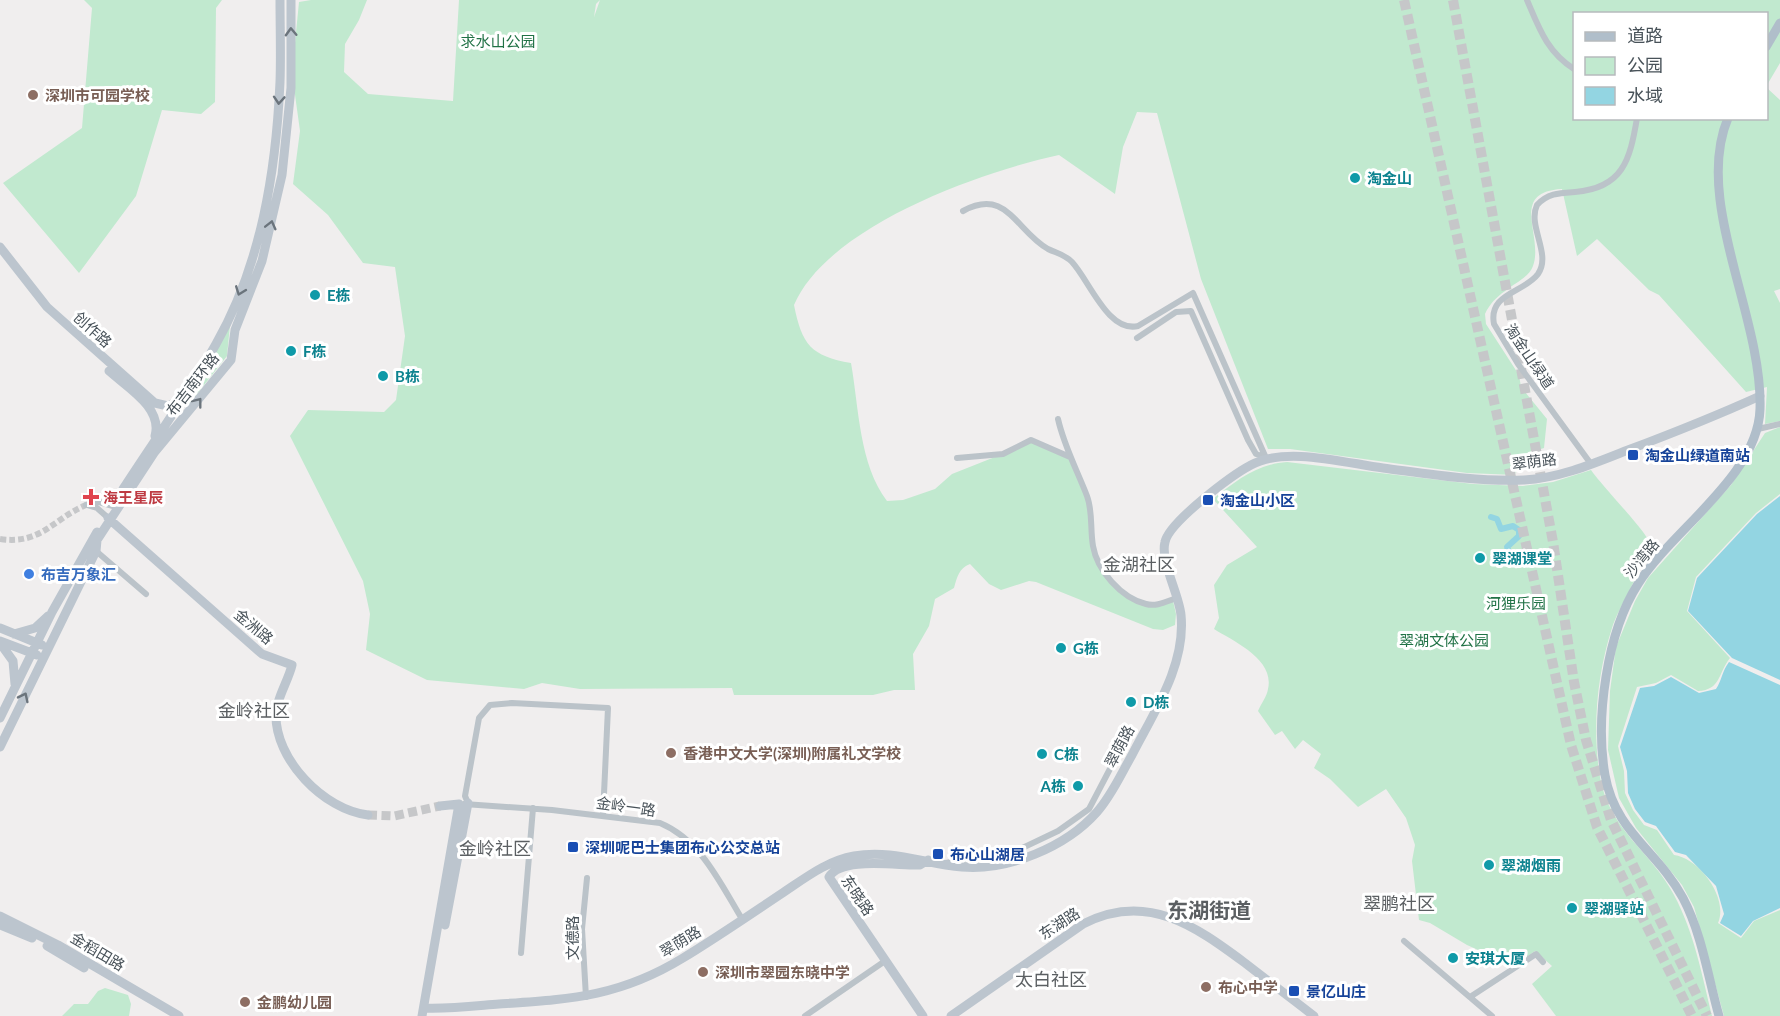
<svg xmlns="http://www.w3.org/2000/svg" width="1780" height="1016" font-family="Lato,'Noto Sans SC',sans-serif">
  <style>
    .green { fill: #c1e9cf }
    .water { fill: #93d5e2 }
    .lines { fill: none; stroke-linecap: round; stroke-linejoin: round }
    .canal { stroke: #93d5e2; stroke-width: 6 }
    .street-tunnel { stroke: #c6c7c9; stroke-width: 6; stroke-dasharray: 6 3; stroke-linecap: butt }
    .secondary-tunnel { stroke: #c6c7c9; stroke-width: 9; stroke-dasharray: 9 4.5; stroke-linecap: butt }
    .highway-tunnel { stroke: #c6c7c9; stroke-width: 10; stroke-dasharray: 10 5; stroke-linecap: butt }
    .street { stroke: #bbc3c9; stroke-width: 6 }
    .secondary { stroke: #bcc5ce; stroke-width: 9 }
    .primary { stroke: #b0beca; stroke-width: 9 }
    .oneway { stroke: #6b747c }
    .education-dot { fill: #8d6e63; stroke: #fff; stroke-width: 2 }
    .culture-dot { fill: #0f9aa8; stroke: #fff; stroke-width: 2 }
    .transit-dot { fill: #1a4fb4; stroke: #fff; stroke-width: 2 }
    .health-dot { fill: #e0444e; stroke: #fff; stroke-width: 2 }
    .shop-dot { fill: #3f7fe0; stroke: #fff; stroke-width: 2 }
    .labels { text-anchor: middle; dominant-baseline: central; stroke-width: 6; stroke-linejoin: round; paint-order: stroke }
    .park-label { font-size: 15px; fill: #217246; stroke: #fff }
    .education-label { font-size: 15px; font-weight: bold; fill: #785e54; stroke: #fff; text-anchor: start }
    .culture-label { font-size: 15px; font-weight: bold; fill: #0d838f; stroke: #fff; text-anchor: start }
    .street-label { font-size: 15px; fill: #485259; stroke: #fff }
    .transit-label { font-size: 15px; font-weight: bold; fill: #164399; stroke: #fff; text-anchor: start }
    .health-label { font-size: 15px; font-weight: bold; fill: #be3a42; stroke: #fff; text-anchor: start }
    .shop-label { font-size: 15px; font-weight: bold; fill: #366cbe; stroke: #fff; text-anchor: start }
    .quarter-label { font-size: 18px; fill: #5b5f62; stroke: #fff }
    .district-label { font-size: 21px; font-weight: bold; fill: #5b5f62; stroke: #fff }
  </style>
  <rect width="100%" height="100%" fill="#f0eeee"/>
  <path class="green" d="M 84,0 L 222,0 L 216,8 L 215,102 L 201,114 L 162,110 L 136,196 L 79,273 L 3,183 L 82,128 L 92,8 Z
    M 311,0 L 367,0 L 359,20 L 345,44 L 344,72 L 368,94 L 453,101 L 459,0 L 600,0 L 596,4 L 594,17 L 600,0 L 1780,0 L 1780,63 L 1767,85 L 1766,14 L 1574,14 L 1574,118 L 1766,118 L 1767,88 L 1780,100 L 1780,289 L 1774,291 L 1780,303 L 1780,421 L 1765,424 L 1767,387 L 1746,392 L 1659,295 L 1649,290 L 1597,239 L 1577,256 L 1562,189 C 1508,192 1544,236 1533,266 C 1527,283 1497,288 1485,314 L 1486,324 L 1519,375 L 1521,387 L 1547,419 L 1544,448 L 1518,456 L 1515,475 L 1467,473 L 1290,449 L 1268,449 L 1201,279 L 1157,113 L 1137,112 L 1123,147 L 1115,194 L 1059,155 C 980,172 828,226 794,305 C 802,345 811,356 851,363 C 859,408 859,464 887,501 L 903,500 L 935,489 L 952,474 L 1010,451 L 1027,440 L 1070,457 L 1087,496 L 1096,558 L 1116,586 L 1146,604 L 1173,601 L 1176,614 L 1175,625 L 1163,630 L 1153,629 L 1036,582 L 1029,581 L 1001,590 L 989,584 L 970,564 C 959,568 957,577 954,588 L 935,599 L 929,626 L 913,654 L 915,690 L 894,690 L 873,695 L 734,695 L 732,688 L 580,689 L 542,683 L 524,689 L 427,680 L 366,650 L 370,614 L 363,581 L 290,436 L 308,410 L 384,412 L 396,400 L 405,336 L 395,267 L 363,263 L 328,215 L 293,184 L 300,131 L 292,73 L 299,2 Z
    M 230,325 L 227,356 L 186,408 Z
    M 1780,427 L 1780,494 L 1756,513 L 1696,577 L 1687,611 L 1730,658 C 1718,673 1721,690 1698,691 L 1671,675 L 1656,683 L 1637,687 L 1618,746 L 1624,771 L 1625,793 L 1633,810 L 1644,825 L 1657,830 L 1674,855 C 1699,858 1729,898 1718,923 L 1741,938 L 1754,921 L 1780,910 L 1780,1016 L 1724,1016 L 1694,907 L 1682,885 L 1636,828 L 1619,798 L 1608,750 L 1610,691 L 1616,647 L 1635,601 L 1648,578 L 1731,485 L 1765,433 Z
    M 1287,462 L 1473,484 L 1523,486 L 1553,482 L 1591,470 C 1599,482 1647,533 1648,540 C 1651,557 1618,607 1612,628 C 1597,674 1592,729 1600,777 C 1609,830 1651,851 1674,895 C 1694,932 1702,975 1712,1016 L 1556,1016 L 1532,984 L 1552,966 L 1535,951 L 1514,966 L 1467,945 L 1430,923 L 1419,920 L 1412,861 L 1415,845 L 1406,818 L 1386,789 L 1358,807 L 1330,779 L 1314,768 L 1321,754 L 1303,740 L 1295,749 L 1282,731 L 1275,735 L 1258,711 C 1261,704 1267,696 1268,689 C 1275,659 1233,641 1214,629 L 1219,618 L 1214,585 L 1227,565 L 1257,547 L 1213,499 C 1236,481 1257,464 1287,462 Z
    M 105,988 L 128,995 L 131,1004 L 129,1016 L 62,1016 L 74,1004 L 88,1004 L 98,991 Z"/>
  <path class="water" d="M 1780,496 L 1780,680 L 1732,658 L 1688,611 L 1697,578 L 1757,514 Z
    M 1729,662 L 1780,685 L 1780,908 L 1753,921 L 1741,936 L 1720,923 L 1724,914 L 1716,886 L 1686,855 L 1675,852 L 1656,826 L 1645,822 L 1635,809 L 1628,793 L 1627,771 L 1620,747 L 1640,688 L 1654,686 L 1671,677 L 1699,693 L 1716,689 C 1722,680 1722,671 1729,662 Z"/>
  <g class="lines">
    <path class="canal" d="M 1491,517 L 1497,519 L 1501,529 L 1513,526 L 1519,530 L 1519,536 L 1507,547 L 1510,554 L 1518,559"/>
    <path class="street-tunnel" d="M 0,539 C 41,545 53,519 86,505"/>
    <path class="secondary-tunnel" d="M 368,815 L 394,816 L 440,806"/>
    <path class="highway-tunnel" d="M 1404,0 L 1571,745 L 1597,827 L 1692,1016
      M 1453,0 L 1553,542 L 1574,682 L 1586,740 L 1611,820 L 1707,1016"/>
    <path class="street" d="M 1527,0 C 1539,28 1547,52 1574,69
      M 963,211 C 1007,187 1016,231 1048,249 C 1056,253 1064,254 1072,262 C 1089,280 1108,333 1138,326 L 1193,293 L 1266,458
      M 1137,338 L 1176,312 L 1191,311 L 1248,440 L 1256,454 L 1265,457
      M 1058,419 C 1064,446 1077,470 1087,496 C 1093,512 1090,529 1093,546 C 1097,570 1121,598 1146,604 C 1157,607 1167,601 1177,598
      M 1758,429 L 1780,424
      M 957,458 L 1003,454 L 1031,440 L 1070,457
      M 1591,464 L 1518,364 L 1494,324 C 1488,293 1524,293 1538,274 C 1552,254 1527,226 1537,205 C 1548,193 1560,193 1575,192 C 1623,188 1630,160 1637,118
      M 86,505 L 99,502 L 113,506
      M 87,505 L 97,508 L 106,516
      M 96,551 L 146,594
      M 468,803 L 465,796 L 479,718 L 490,705 L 512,703 L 608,708 L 603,815
      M 464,804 L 552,810 L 660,823 C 701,840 720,883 742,919
      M 945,863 L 1014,852 L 1058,831 L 1089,809 L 1112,765
      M 1404,941 L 1492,1016
      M 521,953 L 533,808
      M 586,997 L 582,929 L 587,878
      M 1470,997 L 1536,954 L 1543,962
      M 805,1016 L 885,961"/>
    <path class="secondary" d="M 0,247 L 47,307 L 155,403 L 168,406 L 182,399
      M 109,371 C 128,388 163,408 155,436
      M 123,489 C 154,441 188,394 216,344 C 261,265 276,172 280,82 C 281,55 280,27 280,0
      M 108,518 L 262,654 L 292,665 C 289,679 276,700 276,713 C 274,759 324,810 368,815
      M 0,628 L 42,645
      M 14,634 L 35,628 L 48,616
      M 0,641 L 37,655
      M 0,643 L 13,661 L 15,684
      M 0,718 L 52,612 L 97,532
      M 0,747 L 96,551 L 97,540 L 154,453 L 231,360 L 235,330 L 262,261 L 282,175 L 291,88 L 291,0
      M 0,916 L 58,945 L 179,1016
      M 0,925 L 32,938
      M 445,925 L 468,803
      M 47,946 L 84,968
      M 424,1008 C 449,1009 474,1006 499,1004 C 571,999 619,997 683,958 C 716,938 748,916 781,894 C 804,879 826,861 854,856 C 892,849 925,864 962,867 C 1008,871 1066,847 1097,812 C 1112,795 1121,774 1132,755 C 1154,712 1186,665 1181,615 C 1179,594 1160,561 1165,542 C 1169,522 1232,475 1251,465 C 1286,446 1345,463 1383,468 C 1429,474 1477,482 1524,480 C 1560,478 1595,463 1628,450 C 1673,433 1716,416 1760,396
      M 422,1016 L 459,804 L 440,806
      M 923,1016 L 829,877 C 841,856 899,866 920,865 L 928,860
      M 951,1016 L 1083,924 C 1147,891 1195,926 1245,963 C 1268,981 1291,998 1314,1016"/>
    <path class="primary" d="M 1766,47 L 1780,23
      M 1719,1016 C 1708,977 1702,934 1683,898 C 1658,851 1615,832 1605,775 C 1595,718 1607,632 1638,584 C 1672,530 1758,476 1760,409 C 1763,317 1693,201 1728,118"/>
  </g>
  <defs><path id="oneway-chevron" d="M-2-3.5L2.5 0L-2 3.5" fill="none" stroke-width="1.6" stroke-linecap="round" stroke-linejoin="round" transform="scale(1.5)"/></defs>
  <g class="oneway">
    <use href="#oneway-chevron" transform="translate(291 32) rotate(-92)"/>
    <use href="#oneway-chevron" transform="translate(279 100) rotate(94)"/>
    <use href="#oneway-chevron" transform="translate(271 225) rotate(-76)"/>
    <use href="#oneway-chevron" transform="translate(240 291) rotate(111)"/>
    <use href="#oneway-chevron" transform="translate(198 402) rotate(-52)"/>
    <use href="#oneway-chevron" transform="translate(24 697) rotate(-64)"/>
  </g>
  <g class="education-dot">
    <circle cx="33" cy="95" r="6"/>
    <circle cx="671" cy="753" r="6"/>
    <circle cx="703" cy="972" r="6"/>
    <circle cx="1206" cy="987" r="6"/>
    <circle cx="245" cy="1002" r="6"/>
  </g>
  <g class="culture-dot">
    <circle cx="1355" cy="178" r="6"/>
    <circle cx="315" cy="295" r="6"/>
    <circle cx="291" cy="351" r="6"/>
    <circle cx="383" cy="376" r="6"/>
    <circle cx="1480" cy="558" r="6"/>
    <circle cx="1061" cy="648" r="6"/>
    <circle cx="1131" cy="702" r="6"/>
    <circle cx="1042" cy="754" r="6"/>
    <circle cx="1078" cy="786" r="6"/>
    <circle cx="1489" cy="865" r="6"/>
    <circle cx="1572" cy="908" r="6"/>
    <circle cx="1453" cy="958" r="6"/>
  </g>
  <g class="transit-dot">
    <rect x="1627" y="449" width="12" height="12" rx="3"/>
    <rect x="1202" y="494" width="12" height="12" rx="3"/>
    <rect x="567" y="841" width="12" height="12" rx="3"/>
    <rect x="932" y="848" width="12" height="12" rx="3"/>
    <rect x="1288" y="985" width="12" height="12" rx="3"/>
  </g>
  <path class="health-dot" d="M88 488h6v6h6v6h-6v6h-6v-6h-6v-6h6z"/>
  <circle class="shop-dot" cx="29" cy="574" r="6"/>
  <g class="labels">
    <g class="park-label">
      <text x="498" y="41">求水山公园</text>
      <text x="1516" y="603">河狸乐园</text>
      <text x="1444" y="640">翠湖文体公园</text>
    </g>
    <g class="education-label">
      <text x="45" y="95">深圳市可园学校</text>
      <text x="683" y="753">香港中文大学(深圳)附属礼文学校</text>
      <text x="715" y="972">深圳市翠园东晓中学</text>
      <text x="1218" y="987">布心中学</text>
      <text x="257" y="1002">金鹏幼儿园</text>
    </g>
    <g class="culture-label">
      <text x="1367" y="178">淘金山</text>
      <text x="327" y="295">E栋</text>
      <text x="303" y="351">F栋</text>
      <text x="395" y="376">B栋</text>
      <text x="1492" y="558">翠湖课堂</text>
      <text x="1073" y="648">G栋</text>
      <text x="1143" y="702">D栋</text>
      <text x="1054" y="754">C栋</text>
      <text x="1066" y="786" text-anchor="end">A栋</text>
      <text x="1501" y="865">翠湖烟雨</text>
      <text x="1584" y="908">翠湖驿站</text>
      <text x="1465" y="958">安琪大厦</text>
    </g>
    <g class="street-label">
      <text transform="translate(93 329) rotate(42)">创作路</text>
      <text transform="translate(1530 356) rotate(56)">淘金山绿道</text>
      <text transform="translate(192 384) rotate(-52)">布吉南环路</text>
      <text transform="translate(1534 461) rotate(-7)">翠荫路</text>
      <text transform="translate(1641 558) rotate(-51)">沙湾路</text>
      <text transform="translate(254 626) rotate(40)">金洲路</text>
      <text transform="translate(1119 746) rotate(-62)">翠荫路</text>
      <text transform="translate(626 806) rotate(8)">金岭一路</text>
      <text transform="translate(858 895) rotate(56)">东晓路</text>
      <text transform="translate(1059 923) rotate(-33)">东湖路</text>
      <text transform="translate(572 938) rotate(-90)">文德路</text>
      <text transform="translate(680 941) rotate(-31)">翠荫路</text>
      <text transform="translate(98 951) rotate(31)">金稻田路</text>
    </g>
    <g class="transit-label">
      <text x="1645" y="455">淘金山绿道南站</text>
      <text x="1220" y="500">淘金山小区</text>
      <text x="585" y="847">深圳呢巴士集团布心公交总站</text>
      <text x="950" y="854">布心山湖居</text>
      <text x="1306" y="991">景亿山庄</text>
    </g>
    <g class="health-label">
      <text x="103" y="497">海王星辰</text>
    </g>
    <g class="shop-label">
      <text x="41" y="574">布吉万象汇</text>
    </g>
    <g class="quarter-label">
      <text x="1139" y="564">金湖社区</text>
      <text x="254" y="710">金岭社区</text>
      <text x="495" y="848">金岭社区</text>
      <text x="1399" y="903">翠鹏社区</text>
      <text x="1051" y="979">太白社区</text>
    </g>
    <g class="district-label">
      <text x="1209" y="909">东湖街道</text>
    </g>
  </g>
  <rect x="1573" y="12" width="195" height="108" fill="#ffffff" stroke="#b6babd" stroke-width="1.5"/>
  <rect x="1585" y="32" width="30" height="9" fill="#b0beca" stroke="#b6babd" stroke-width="1.5"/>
  <text x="1627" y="42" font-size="18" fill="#485259">道路</text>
  <rect x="1585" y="57" width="30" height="18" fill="#c1e9cf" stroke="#b6babd" stroke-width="1.5"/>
  <text x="1627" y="72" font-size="18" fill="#485259">公园</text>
  <rect x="1585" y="87" width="30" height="18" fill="#93d5e2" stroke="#b6babd" stroke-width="1.5"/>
  <text x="1627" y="102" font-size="18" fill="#485259">水域</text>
</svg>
